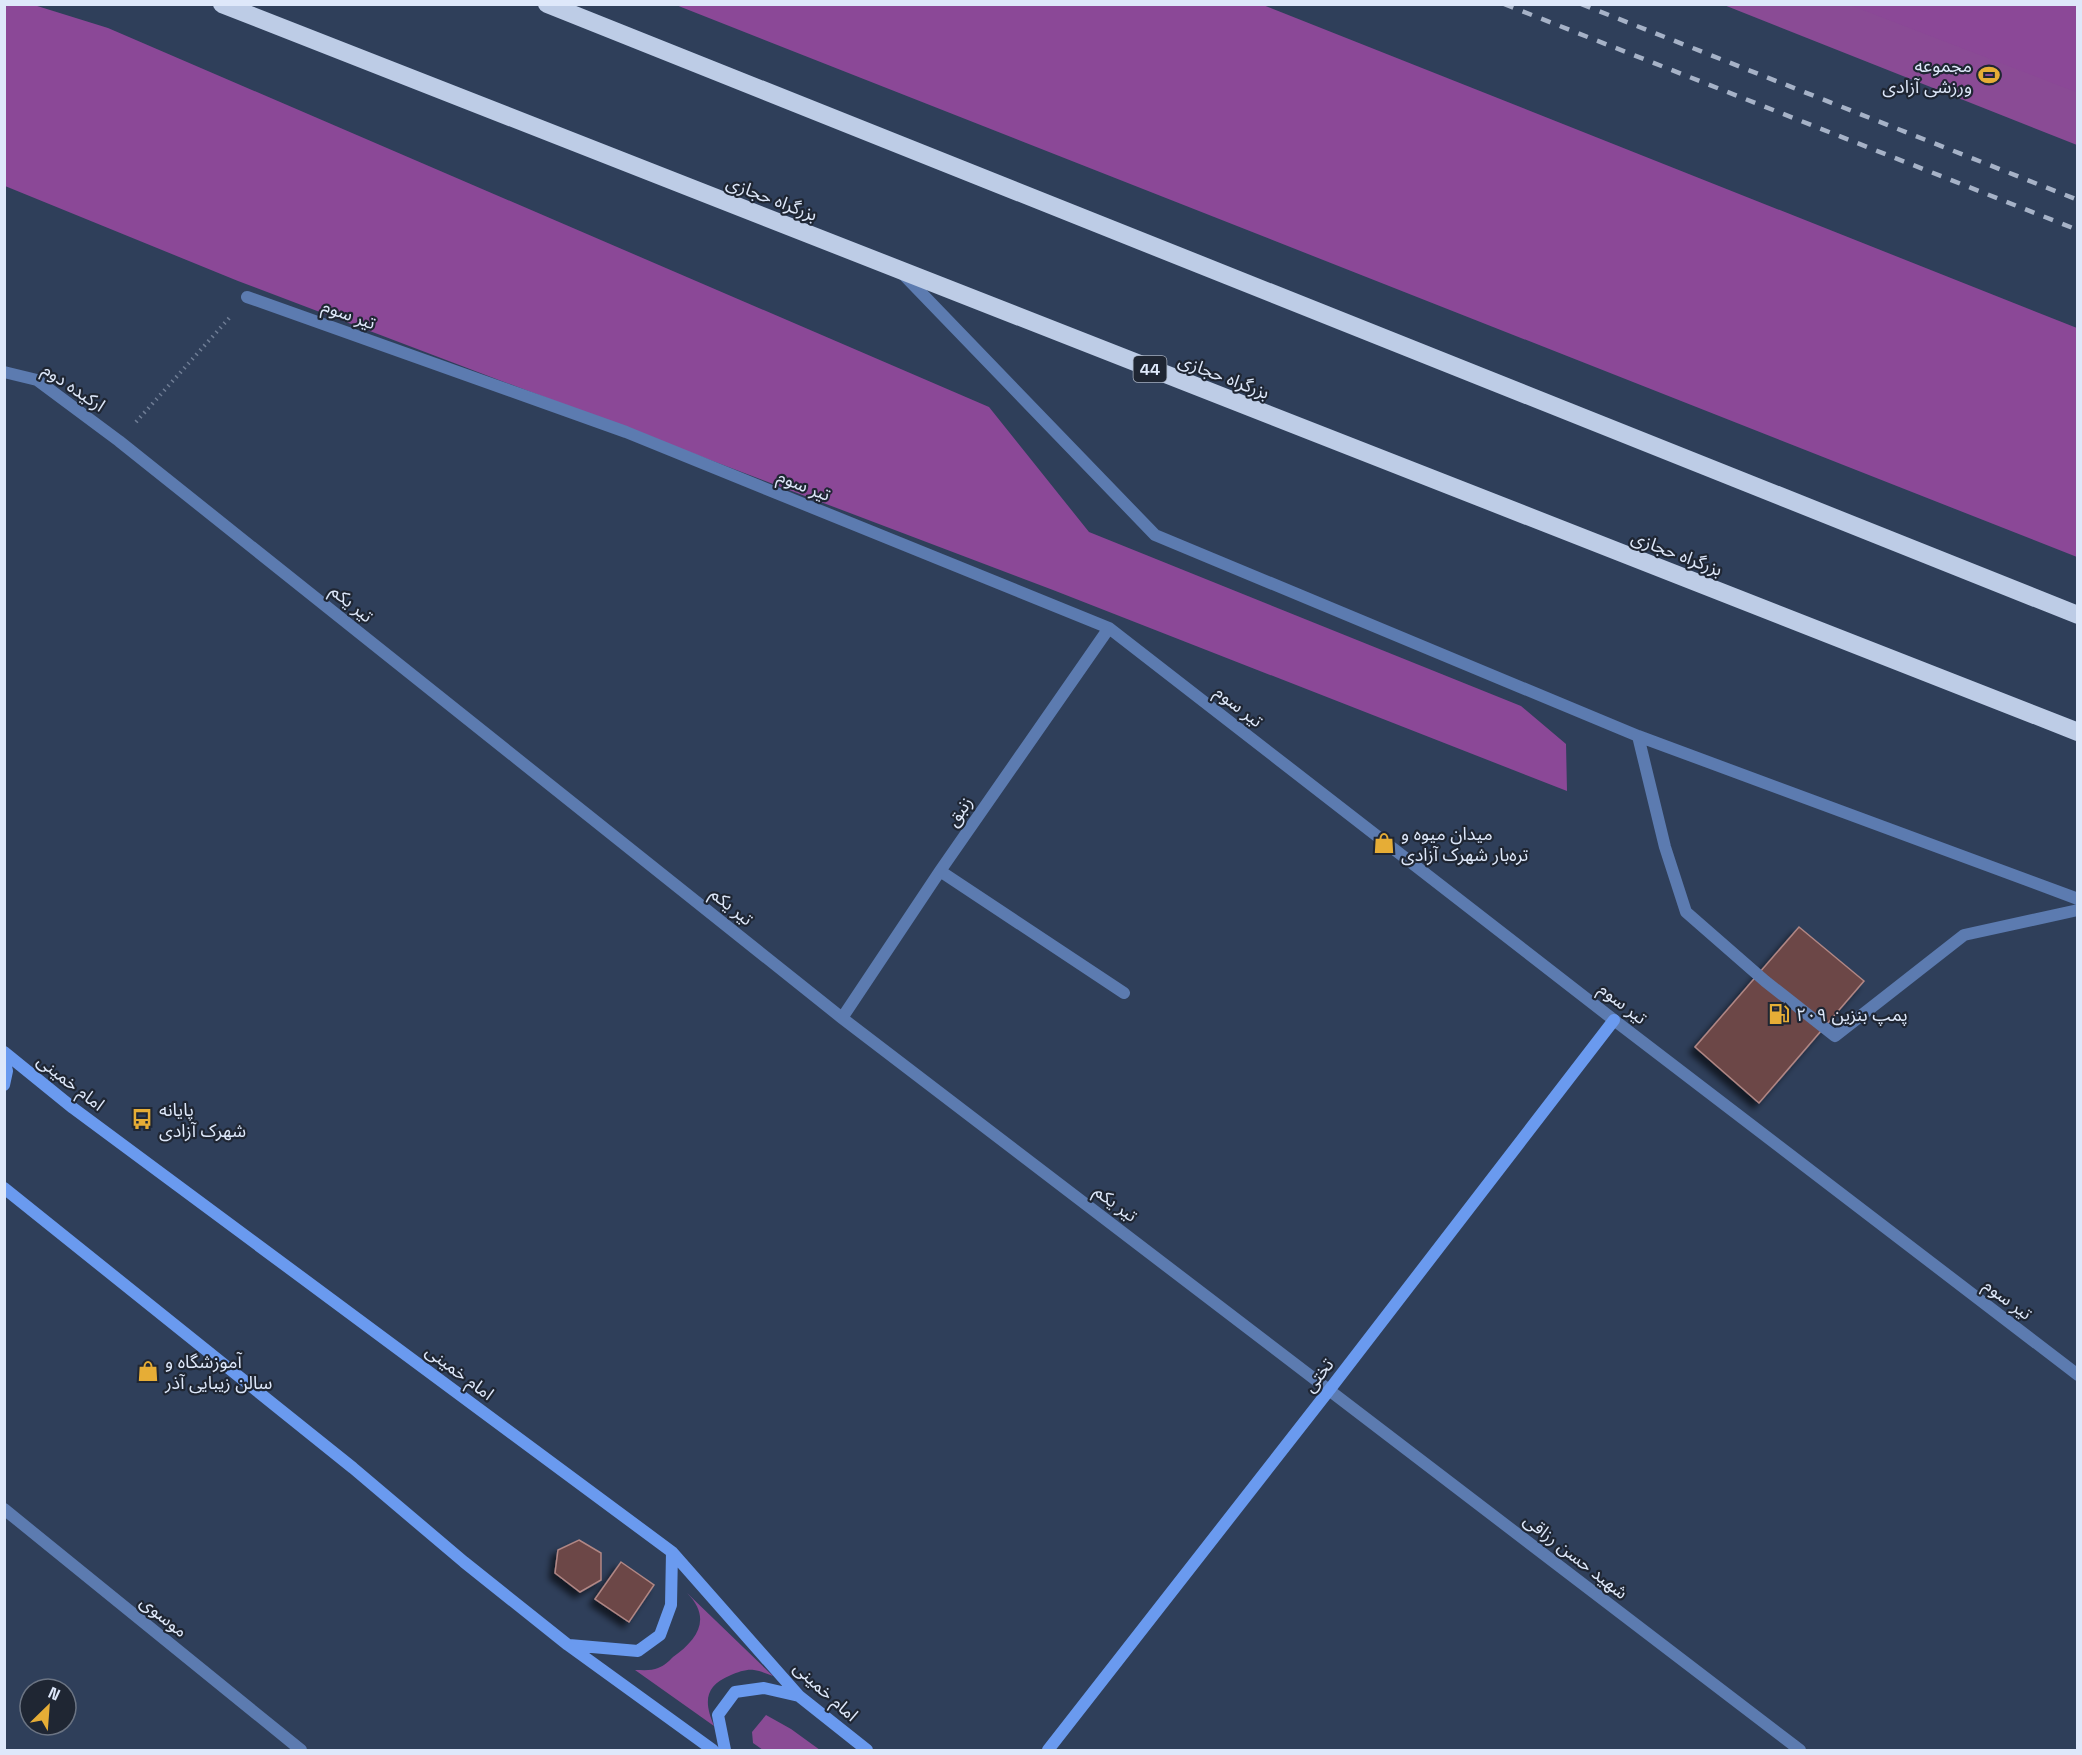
<svg xmlns="http://www.w3.org/2000/svg" width="2082" height="1755" font-family="'Space Grotesk','Noto Sans Arabic',sans-serif">
  <style>
    .green { fill: #8a4b95 }
    .forest { fill: #8b4897 }
    .building { fill: #6c4746; stroke: #b18785; stroke-width: 1.5; filter: url(#shadow) }
    .lines { fill: none; stroke-linecap: round; stroke-linejoin: round }
    .path { stroke: #6f7d95; stroke-width: 4; stroke-dasharray: 1.5 4.5; stroke-linecap: butt }
    .lane { stroke: #5c7bb0; stroke-width: 12 }
    .street { stroke: #5c7bb0; stroke-width: 12 }
    .secondary { stroke: #6a9aef; stroke-width: 12 }
    .highway { stroke: #bdcce6; stroke-width: 18 }
    .rail { stroke: #a6b2c7; stroke-width: 4.5; stroke-dasharray: 10 10; stroke-linecap: butt }
    .labels { text-anchor: middle; dominant-baseline: central; stroke-width: 4.5; stroke-linejoin: round; paint-order: stroke }
    .shield { fill: #1f2633; stroke: #a5aebe; stroke-width: 1.5 }
    .shield-label { font-size: 16px; font-weight: bold; fill: #dee8fa }
    .poi-label { font-size: 18px; fill: #dee8fa; stroke: #1f2633; text-anchor: start }
    .street-label { font-size: 18px; fill: #dee8fa; stroke: #1f2633 }
  </style>
  <defs>
    <filter id="shadow"><feDropShadow dx="-5.5" dy="5.5" stdDeviation="3" flood-color="#0009"/></filter>
  </defs>
  <rect width="100%" height="100%" fill="#2f3f5a"/>
  <path class="green" d="M 1724,5 L 2077,5 L 2077,145 Z
    M 687,1593 L 773,1676 C 767,1674 761,1671 754,1670 C 747,1669 738,1672 731,1675 C 704,1686 704,1702 714,1726 L 635,1670 C 642,1670 652,1671 658,1668 C 664,1666 669,1661 673,1657 C 698,1639 712,1618 687,1593 Z
    M 766,1715 L 791,1729 L 820,1750 L 763,1750 L 753,1743 L 752,1732 Z"/>
  <path class="forest" d="M 4,5 L 34,5 L 108,28 L 989,407 L 1089,532 L 1521,706 L 1566,744 L 1567,791 L 1053,590 L 238,281 L 5,186 Z
    M 676,5 L 1263,5 L 2077,328 L 2077,557 Z
    M 1850,5 L 2077,5 L 2077,92 L 2063,87 Z"/>
  <path class="building" d="M 1799,927 L 1864,981 L 1759,1103 L 1695,1047 Z
    M 579,1540 L 601,1553 L 601,1580 L 580,1592 L 555,1573 L 558,1550 Z
    M 621,1562 L 654,1585 L 629,1622 L 595,1599 Z"/>
  <g class="lines">
    <path class="path" d="M 136,422 L 231,316"/>
    <path class="lane" d="M 903,274 L 1155,535 L 1638,736 L 2078,899
      M 1638,736 L 1665,847 L 1686,912 L 1765,981 L 1835,1036 L 1964,935 L 2078,910"/>
    <path class="street" d="M 247,297 L 626,432 L 1109,628 L 1614,1020 L 2078,1375
      M 4,372 L 37,380 L 119,441 L 842,1018 L 1800,1750
      M 940,871 L 1124,993
      M 842,1018 L 940,871 L 1109,628
      M 4,1509 L 301,1750"/>
    <path class="secondary" d="M 4,1052 L 73,1108 L 672,1552 L 799,1696 L 867,1750
      M 4,1058 L 7,1071 L 4,1085
      M 4,1188 L 353,1468 L 464,1562 L 568,1645 L 713,1750
      M 569,1645 L 638,1651 L 660,1635 L 671,1605 L 672,1552
      M 725,1750 L 718,1715 L 735,1692 L 764,1688 L 799,1696
      M 1048,1750 L 1330,1389 L 1614,1020"/>
    <path class="highway" d="M 222,4 L 2078,732
      M 547,4 L 2078,615"/>
    <path class="rail" d="M 1504,4 L 2078,230
      M 1581,4 L 2078,200"/>
  </g>
  <defs>
    <symbol id="stadium-bare" viewBox="-9 -9 18 18"><path d="M0-5a6.5 5 0 1 0 0 10a6.5 5 0 1 0 0-10ZM-3.5-1.8h7v3.6h-7Z" fill="#e6ad36" stroke="#1f2633" stroke-width="2.5" paint-order="stroke"/></symbol>
    <symbol id="shop-bare" viewBox="-9 -9 18 18"><path d="M-5-2.5h2.3a2.7 3.5 0 0 1 5.4 0H5L5.5 6h-11ZM-1.5-2.5h3a1.5 2.3 0 0 0-3 0Z" fill="#e6ad36" stroke="#1f2633" stroke-width="2.5" paint-order="stroke"/></symbol>
    <symbol id="fuel-bare" viewBox="-9 -9 18 18"><path d="M-5.5-6h7V0h2V4h1.3V-2.5L3-4.5l.8-.8L6-3V5H2.5V1h-1V6h-7ZM-4.2-4.7v3.2H.2V-4.7Z" fill="#e6ad36" stroke="#1f2633" stroke-width="2.5" paint-order="stroke"/></symbol>
    <symbol id="bus-bare" viewBox="-9 -9 18 18"><path d="M-5-6H5V4H4V6H2V4H-2V6H-4V4H-5ZM-3.5-4V0h7V-4ZM-3.5 1.2v1.5H-2V1.2ZM2 1.2v1.5H3.5V1.2Z" fill="#e6ad36" stroke="#1f2633" stroke-width="2.5" paint-order="stroke"/></symbol>
  </defs>
  <g fill-rule="evenodd">
    <use href="#stadium-bare" x="1974" y="60" width="30" height="30"/>
    <use href="#shop-bare" x="1369" y="828" width="30" height="30"/>
    <use href="#fuel-bare" x="1764" y="999" width="30" height="30"/>
    <use href="#bus-bare" x="127" y="1104" width="30" height="30"/>
    <use href="#shop-bare" x="133" y="1356" width="30" height="30"/>
  </g>
  <g class="labels">
    <rect class="shield" x="1133.5" y="356" width="33" height="26" rx="4.5"/>
    <g class="shield-label">
      <text x="1150" y="369">44</text>
    </g>
    <g class="poi-label">
      <text x="1972" y="65" text-anchor="end">مجموعه<tspan x="1972" dy="21">ورزشی آزادی</tspan></text>
      <text x="1401" y="833">میدان میوه و<tspan x="1401" dy="21">تره‌بار شهرک آزادی</tspan></text>
      <text x="1796" y="1014">پمپ بنزین ۲۰۹</text>
      <text x="159" y="1109">پایانه<tspan x="159" dy="21">شهرک آزادی</tspan></text>
      <text x="165" y="1361">آموزشگاه و<tspan x="165" dy="21">سالن زیبایی آذر</tspan></text>
    </g>
    <g class="street-label">
      <text transform="translate(772 198) rotate(21)">بزرگراه حجازی</text>
      <text transform="translate(349 314) rotate(20)">تیر سوم</text>
      <text transform="translate(1224 376) rotate(21)">بزرگراه حجازی</text>
      <text transform="translate(74 387) rotate(34)">ارکیده دوم</text>
      <text transform="translate(804 485) rotate(22)">تیر سوم</text>
      <text transform="translate(1677 553) rotate(21)">بزرگراه حجازی</text>
      <text transform="translate(352 603) rotate(39)">تیر یکم</text>
      <text transform="translate(1239 706) rotate(38)">تیر سوم</text>
      <text transform="translate(959 811) rotate(-55)">زنبق</text>
      <text transform="translate(732 906) rotate(39)">تیر یکم</text>
      <text transform="translate(1623 1003) rotate(38)">تیر سوم</text>
      <text transform="translate(71 1082) rotate(38)">امام خمینی</text>
      <text transform="translate(1116 1203) rotate(37)">تیر یکم</text>
      <text transform="translate(2008 1299) rotate(37)">تیر سوم</text>
      <text transform="translate(460 1372) rotate(37)">امام خمینی</text>
      <text transform="translate(1318 1375) rotate(-52)">تختی</text>
      <text transform="translate(1576 1556) rotate(38)">شهید حسن رزاقی</text>
      <text transform="translate(164 1616) rotate(39)">موسوی</text>
      <text transform="translate(826 1691) rotate(42)">امام خمینی</text>
    </g>
  </g>
  <rect width="2082" height="1755" fill="none" stroke="#dee8fa" stroke-width="12"/>
  <g transform="translate(48 1707) rotate(25)"><circle r="28" fill="#1f2633" stroke="#6b7483" stroke-width="1.5"/>
  <path d="M0-4.5L10 22L0 15L-10 22Z" fill="#e6ad36"/>
  <text y="-9" font-size="16" font-weight="bold" text-anchor="middle" fill="#dee8fa">N</text>
  </g>
</svg>
